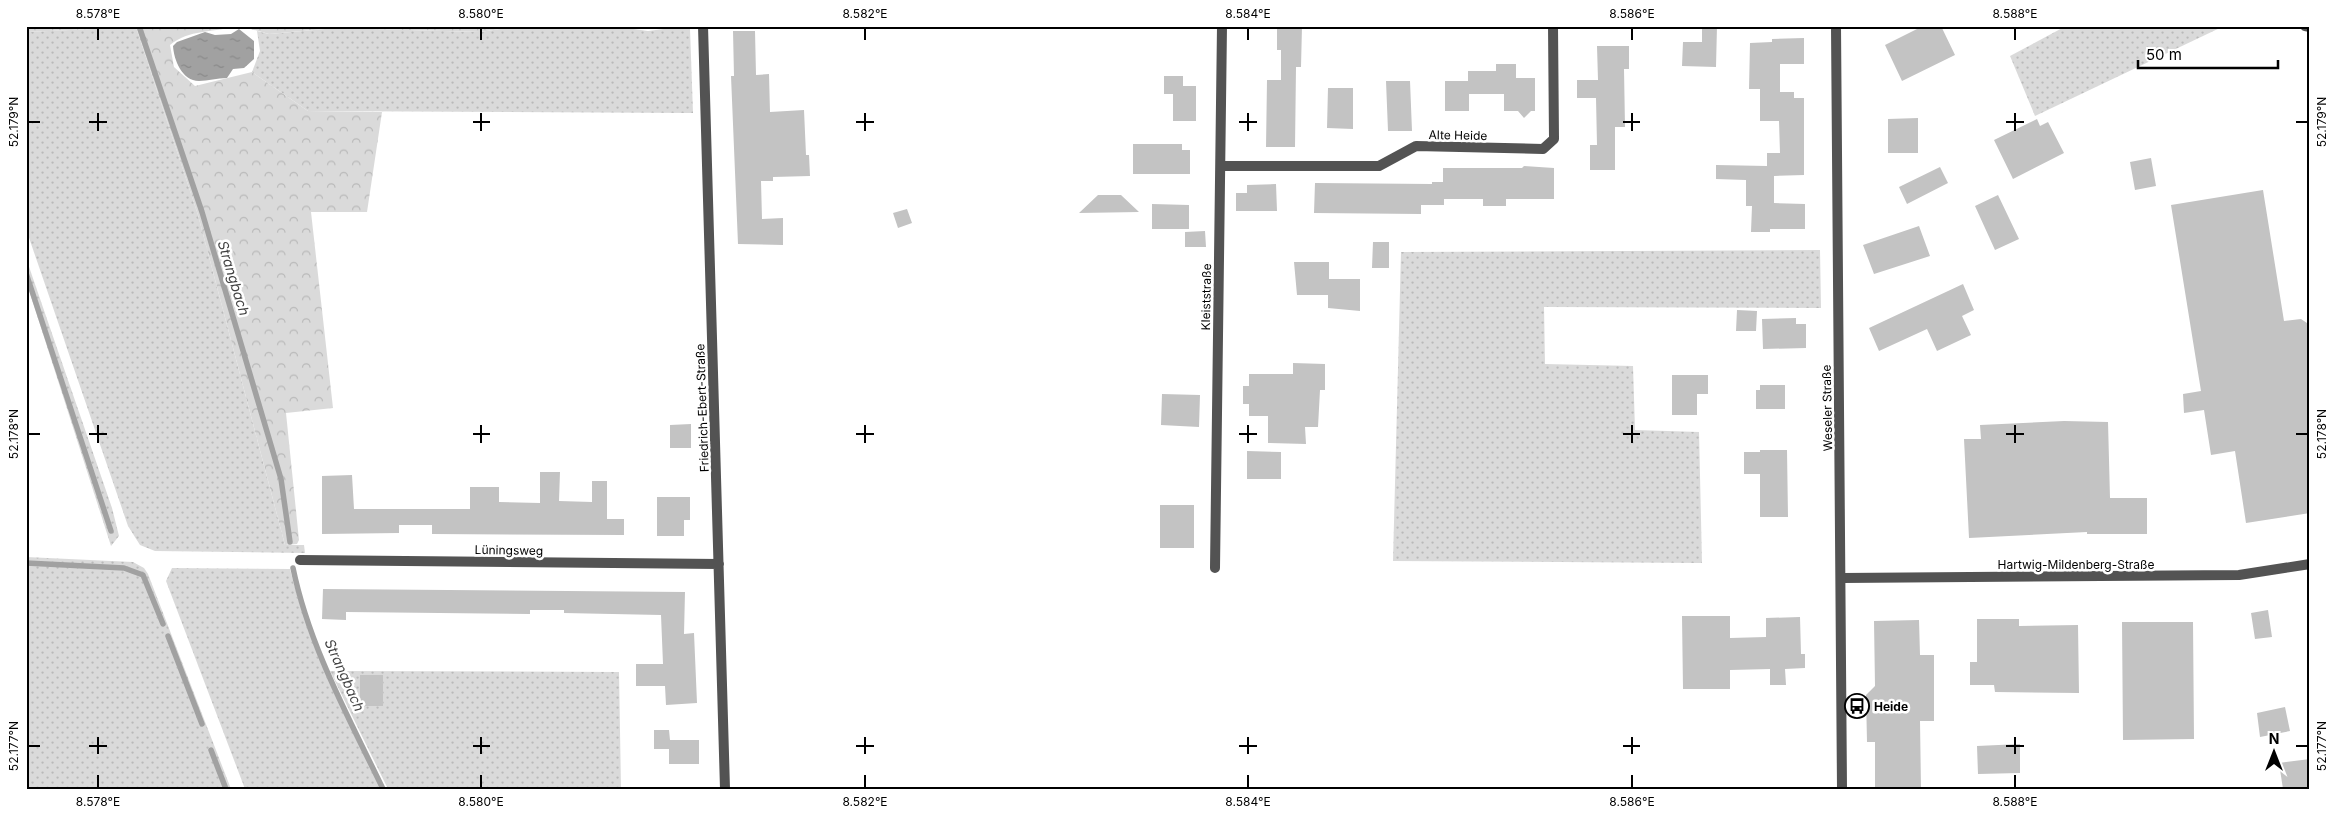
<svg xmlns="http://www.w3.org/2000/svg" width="2336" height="815" font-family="Inter,sans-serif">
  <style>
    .grass { fill: url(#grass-dots) }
    .forest { fill: url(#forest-crowns) }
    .water { fill: url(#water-ripples) }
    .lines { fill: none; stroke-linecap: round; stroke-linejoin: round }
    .stream { stroke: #a1a1a1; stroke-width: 5.5 }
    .building { fill: #c3c3c3 }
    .minor { stroke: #535353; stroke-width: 10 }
    .tertiary { stroke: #535353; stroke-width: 10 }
    .ticks { fill: none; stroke: #000; stroke-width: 2 }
    .labels { text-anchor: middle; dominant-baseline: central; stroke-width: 5; stroke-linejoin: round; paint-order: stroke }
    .street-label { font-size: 12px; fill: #000; stroke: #fff }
    .poi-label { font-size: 12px; font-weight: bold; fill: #000; stroke: #fff; text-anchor: start }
    .water-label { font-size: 14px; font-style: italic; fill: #424242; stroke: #fff }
    .neatline { fill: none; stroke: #000; stroke-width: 2 }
    .ticks-label { font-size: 12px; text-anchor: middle; fill: #000 }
  </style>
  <defs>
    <pattern id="grass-dots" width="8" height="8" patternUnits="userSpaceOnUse" patternTransform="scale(1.25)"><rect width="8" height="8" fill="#dadada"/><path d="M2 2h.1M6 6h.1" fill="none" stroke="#b9b9b9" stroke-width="1.8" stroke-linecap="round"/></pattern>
    <pattern id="forest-crowns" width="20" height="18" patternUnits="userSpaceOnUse" patternTransform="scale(1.25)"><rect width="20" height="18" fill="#dadada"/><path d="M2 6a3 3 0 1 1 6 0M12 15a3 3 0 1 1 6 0" fill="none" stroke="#b9b9b9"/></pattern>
    <pattern id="water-ripples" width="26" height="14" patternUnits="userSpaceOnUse" patternTransform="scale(1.25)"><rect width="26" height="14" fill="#a1a1a1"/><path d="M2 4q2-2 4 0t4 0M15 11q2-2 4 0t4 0" fill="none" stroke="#898989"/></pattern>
  </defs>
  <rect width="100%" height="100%" fill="#fff"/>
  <path class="grass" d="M 521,26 L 613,26 L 648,31 L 687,26 L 690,29 L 693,113 L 308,111 L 252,72 L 260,51 L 257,31 L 269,34 L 336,28 L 480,32 Z
    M 2066,26 L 2224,26 L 2035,116 L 2010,56 Z
    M 136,27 L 198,215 L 285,545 L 304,545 L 305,553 L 155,551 L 140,545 L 128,526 L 26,229 L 26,32 Z
    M 1820,250 L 1821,308 L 1544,307 L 1545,364 L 1633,366 L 1635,430 L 1699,432 L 1702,563 L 1393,561 L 1401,252 Z
    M 26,258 L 112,508 L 119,536 L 111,546 L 26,281 Z
    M 26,557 L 133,562 L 144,568 L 148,574 L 231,789 L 26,789 Z
    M 172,568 L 290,569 C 309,646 348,717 382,789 L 245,789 L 166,581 Z
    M 330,671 L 619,672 L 621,789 L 388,789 Z"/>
  <path class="forest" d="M 26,26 L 236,26 C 213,33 189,29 170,45 L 174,67 L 195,86 L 252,72 L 308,111 L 382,112 L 367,212 L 311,212 L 333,408 L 286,413 L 299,540 L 297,544 L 285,545 L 198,215 L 136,27 L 27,32 Z
    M 240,26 L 521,26 L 480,32 L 336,28 L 269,34 Z"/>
  <path class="water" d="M 239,29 L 254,41 L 254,59 L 244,68 L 233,69 L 227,78 C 217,78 208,81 199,81 C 182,81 174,60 173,46 L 177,42 L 205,32 L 215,35 L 231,34 Z"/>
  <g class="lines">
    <path class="stream" d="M 139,26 L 202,212 L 281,479 L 290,542
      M 26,273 L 111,531
      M 26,563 L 124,568 L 143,575 L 163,624
      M 293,568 C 309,646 349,718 383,789
      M 168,636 L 202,724
      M 211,750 L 226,789"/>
  </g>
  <path class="building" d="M 1277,26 L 1302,26 L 1301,67 L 1296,67 L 1295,147 L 1266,147 L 1267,80 L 1281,80 L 1281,50 L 1277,50 Z
    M 1702,26 L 1717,26 L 1716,67 L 1682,66 L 1683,42 L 1702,42 Z
    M 1923,26 L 1941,26 L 1955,55 L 1902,81 L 1885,45 Z
    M 733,31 L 755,31 L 756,75 L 769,74 L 770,112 L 804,110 L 806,155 L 809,155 L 810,176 L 773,177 L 773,181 L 761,181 L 762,219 L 783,218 L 783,245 L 738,244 L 731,76 L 734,76 Z
    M 1804,38 L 1804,64 L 1780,64 L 1780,92 L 1794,92 L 1794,98 L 1804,98 L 1804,175 L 1774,176 L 1774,203 L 1805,204 L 1805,229 L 1770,229 L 1770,232 L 1751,232 L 1752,206 L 1746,206 L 1746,180 L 1716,179 L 1716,165 L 1767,166 L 1767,153 L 1780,153 L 1779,121 L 1760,121 L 1760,89 L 1749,89 L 1750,43 L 1772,42 L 1772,39 Z
    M 1597,46 L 1629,46 L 1629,69 L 1624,69 L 1625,127 L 1615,127 L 1615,170 L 1590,170 L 1590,145 L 1597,145 L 1596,98 L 1577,98 L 1577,80 L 1598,80 Z
    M 1496,64 L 1516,64 L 1516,78 L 1535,78 L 1535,111 L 1531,111 L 1524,118 L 1518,111 L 1504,111 L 1504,94 L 1469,94 L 1469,111 L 1445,111 L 1445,81 L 1468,81 L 1468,71 L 1496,71 Z
    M 1164,76 L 1183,76 L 1183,86 L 1196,86 L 1196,121 L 1173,121 L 1173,94 L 1164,94 Z
    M 1386,81 L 1410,81 L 1412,131 L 1388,131 Z
    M 1328,88 L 1353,88 L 1353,129 L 1327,128 Z
    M 1918,118 L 1918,153 L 1888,153 L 1888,119 Z
    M 2037,119 L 2040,126 L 2048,122 L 2064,153 L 2013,179 L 1994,140 Z
    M 1133,144 L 1182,144 L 1182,150 L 1190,150 L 1190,174 L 1133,174 Z
    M 2151,158 L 2156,186 L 2135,190 L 2130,162 Z
    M 1524,166 L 1554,168 L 1554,199 L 1506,199 L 1506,206 L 1483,206 L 1483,199 L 1444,199 L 1444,205 L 1421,205 L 1421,214 L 1314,213 L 1315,183 L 1432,184 L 1432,182 L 1443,182 L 1443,168 L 1522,168 Z
    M 1940,167 L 1948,183 L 1907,204 L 1899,187 Z
    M 1276,184 L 1277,211 L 1236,211 L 1236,193 L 1247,193 L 1247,185 Z
    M 2263,190 L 2284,321 L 2301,319 L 2310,325 L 2310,513 L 2246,523 L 2235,451 L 2211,455 L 2204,410 L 2184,413 L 2183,394 L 2201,391 L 2171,205 Z
    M 1098,195 L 1121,195 L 1139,212 L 1079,213 Z
    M 1998,195 L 2019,239 L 1995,250 L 1975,206 Z
    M 1152,204 L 1189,205 L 1189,229 L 1152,229 Z
    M 907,209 L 912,223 L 898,228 L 893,213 Z
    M 1919,226 L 1930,256 L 1874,274 L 1863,245 Z
    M 1205,231 L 1206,247 L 1185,247 L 1185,232 Z
    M 1373,242 L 1389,242 L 1389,268 L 1372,268 Z
    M 1294,262 L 1329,262 L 1329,279 L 1360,279 L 1360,311 L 1328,308 L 1328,295 L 1297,295 Z
    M 1963,284 L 1974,310 L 1962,316 L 1971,335 L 1937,351 L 1927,329 L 1879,351 L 1869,328 Z
    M 1737,310 L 1757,311 L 1756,331 L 1736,331 Z
    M 1796,318 L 1796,324 L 1806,324 L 1806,348 L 1763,349 L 1762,319 Z
    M 1293,363 L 1325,364 L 1325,390 L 1320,390 L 1318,427 L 1305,427 L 1306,444 L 1268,443 L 1268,416 L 1249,416 L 1249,404 L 1243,404 L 1243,386 L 1249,386 L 1249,374 L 1293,374 Z
    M 1672,375 L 1708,375 L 1708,394 L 1697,394 L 1697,415 L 1672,415 Z
    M 1760,385 L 1785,385 L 1785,409 L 1756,409 L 1756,390 L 1760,390 Z
    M 1162,394 L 1200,395 L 1199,427 L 1161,425 Z
    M 2064,421 L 2108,422 L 2110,498 L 2147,498 L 2147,534 L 2087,534 L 2087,532 L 1969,538 L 1964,439 L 1981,439 L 1980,425 Z
    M 691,424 L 691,448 L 670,448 L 670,425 Z
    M 1760,450 L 1787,450 L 1788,517 L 1760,517 L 1760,474 L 1744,474 L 1744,452 L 1760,452 Z
    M 1247,451 L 1281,452 L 1281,479 L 1247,479 Z
    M 540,472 L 560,472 L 559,501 L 592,502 L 592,481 L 607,481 L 607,519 L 624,519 L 624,535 L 432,534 L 432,525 L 399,525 L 399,533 L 322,534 L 322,476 L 352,475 L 354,509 L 470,509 L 470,487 L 499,487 L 499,502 L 540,503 Z
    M 657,497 L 690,497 L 690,520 L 684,520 L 684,536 L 657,536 Z
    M 1160,505 L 1194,505 L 1194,548 L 1160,548 Z
    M 323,589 L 685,592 L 684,634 L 694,633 L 697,703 L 666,705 L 665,686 L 636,686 L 636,664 L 663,664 L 661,615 L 564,613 L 564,610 L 530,610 L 530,614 L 346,612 L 346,620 L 322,619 Z
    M 2268,610 L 2272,637 L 2255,639 L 2251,613 Z
    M 1682,616 L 1730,616 L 1730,638 L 1766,637 L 1766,618 L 1800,617 L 1801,654 L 1805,654 L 1805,668 L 1785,669 L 1786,685 L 1770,685 L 1770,669 L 1730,670 L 1730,689 L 1683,689 Z
    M 1977,619 L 2019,619 L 2019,626 L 2078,625 L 2079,693 L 1995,692 L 1994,685 L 1970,685 L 1970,662 L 1977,662 Z
    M 1919,620 L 1920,655 L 1934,655 L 1934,721 L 1920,721 L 1921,789 L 1875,789 L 1875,742 L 1867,742 L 1866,695 L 1875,686 L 1874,621 Z
    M 2122,622 L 2193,622 L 2194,739 L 2123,740 Z
    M 360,675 L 383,675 L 383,706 L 360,706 Z
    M 2285,707 L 2290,731 L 2260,737 L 2257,713 Z
    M 654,730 L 669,730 L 670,740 L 699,740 L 699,764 L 669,764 L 669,749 L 654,749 Z
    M 2020,744 L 2020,773 L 1978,774 L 1977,746 Z
    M 2310,759 L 2310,789 L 2283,789 L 2279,763 Z"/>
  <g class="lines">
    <path class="minor" d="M 703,26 L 725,789
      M 2305,26 L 2310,27
      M 1221,166 L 1379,166 L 1416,146 L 1543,149 L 1554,139 L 1553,26
      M 300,560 L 719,564
      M 1215,568 L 1222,26
      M 1842,578 L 2239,575 L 2310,564"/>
    <path class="tertiary" d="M 1836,26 L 1842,789"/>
  </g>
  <path class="ticks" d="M 98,28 L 98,40M 481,28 L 481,40M 865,28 L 865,40M 1248,28 L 1248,40M 1632,28 L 1632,40M 2015,28 L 2015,40M 98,113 L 98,131M 481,113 L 481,131M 865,113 L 865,131M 1248,113 L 1248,131M 1632,113 L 1632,131M 2015,113 L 2015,131M 28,122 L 40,122M 89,122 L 107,122M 473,122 L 490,122M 856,122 L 874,122M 1239,122 L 1257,122M 1623,122 L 1640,122M 2006,122 L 2024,122M 2296,122 L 2308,122M 98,425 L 98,443M 481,425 L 481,443M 865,425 L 865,443M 1248,425 L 1248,443M 1632,425 L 1632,443M 2015,425 L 2015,443M 28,434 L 40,434M 89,434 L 107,434M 473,434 L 490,434M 856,434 L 874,434M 1239,434 L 1257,434M 1623,434 L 1640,434M 2006,434 L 2024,434M 2296,434 L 2308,434M 98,737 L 98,754M 481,737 L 481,754M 865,737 L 865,754M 1248,737 L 1248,754M 1632,737 L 1632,754M 2015,737 L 2015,754M 28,746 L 40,746M 89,746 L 107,746M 473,746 L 490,746M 856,746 L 874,746M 1239,746 L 1257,746M 1623,746 L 1640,746M 2006,746 L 2024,746M 2296,746 L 2308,746M 98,775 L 98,788M 481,775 L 481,788M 865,775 L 865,788M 1248,775 L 1248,788M 1632,775 L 1632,788M 2015,775 L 2015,788"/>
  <defs>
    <symbol id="bus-ring" viewBox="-11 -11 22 22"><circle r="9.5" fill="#fff" stroke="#000" stroke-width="1.5"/><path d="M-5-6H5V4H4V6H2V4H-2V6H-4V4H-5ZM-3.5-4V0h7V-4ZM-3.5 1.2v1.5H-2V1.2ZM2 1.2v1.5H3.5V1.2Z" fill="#000"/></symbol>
  </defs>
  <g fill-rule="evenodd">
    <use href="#bus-ring" x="1843" y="692" width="28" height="28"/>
  </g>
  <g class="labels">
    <g class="street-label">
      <text transform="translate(1458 135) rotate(1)">Alte Heide</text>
      <text transform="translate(1206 297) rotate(-89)">Kleiststraße</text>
      <text transform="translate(702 408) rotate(-92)">Friedrich-Ebert-Straße</text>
      <text transform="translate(1827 408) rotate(-91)">Weseler Straße</text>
      <text transform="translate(509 550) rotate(1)">Lüningsweg</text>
      <text x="2076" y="564">Hartwig-Mildenberg-Straße</text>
    </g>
    <g class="poi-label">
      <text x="1874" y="706">Heide</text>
    </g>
    <g class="water-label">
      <text transform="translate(234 278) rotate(73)">Strangbach</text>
      <text transform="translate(345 675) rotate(66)">Strangbach</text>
    </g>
  </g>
  <rect width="2336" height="815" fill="none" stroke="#ffffff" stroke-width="55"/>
  <g transform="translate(2274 752)" stroke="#ffffff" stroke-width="4" paint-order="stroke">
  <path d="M0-4L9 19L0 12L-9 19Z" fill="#000000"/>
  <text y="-8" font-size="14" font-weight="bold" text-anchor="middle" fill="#000000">N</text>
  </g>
  <path d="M2138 60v8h140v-8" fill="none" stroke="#000000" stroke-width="2.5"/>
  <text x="2146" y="60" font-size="15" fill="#000000" stroke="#ffffff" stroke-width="4" paint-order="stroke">50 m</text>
  <rect x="28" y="28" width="2280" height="760" class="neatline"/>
  <g class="ticks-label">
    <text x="98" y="18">8.578°E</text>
    <text x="481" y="18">8.580°E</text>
    <text x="865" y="18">8.582°E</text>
    <text x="1248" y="18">8.584°E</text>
    <text x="1632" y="18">8.586°E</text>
    <text x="2015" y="18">8.588°E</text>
    <text transform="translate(14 122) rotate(-90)" y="4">52.179°N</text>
    <text transform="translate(2322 122) rotate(-90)" y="4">52.179°N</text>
    <text transform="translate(14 434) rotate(-90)" y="4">52.178°N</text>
    <text transform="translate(2322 434) rotate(-90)" y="4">52.178°N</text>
    <text transform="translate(14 746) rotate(-90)" y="4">52.177°N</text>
    <text transform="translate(2322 746) rotate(-90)" y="4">52.177°N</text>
    <text x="98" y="806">8.578°E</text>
    <text x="481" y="806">8.580°E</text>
    <text x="865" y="806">8.582°E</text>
    <text x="1248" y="806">8.584°E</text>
    <text x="1632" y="806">8.586°E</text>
    <text x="2015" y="806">8.588°E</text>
  </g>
</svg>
